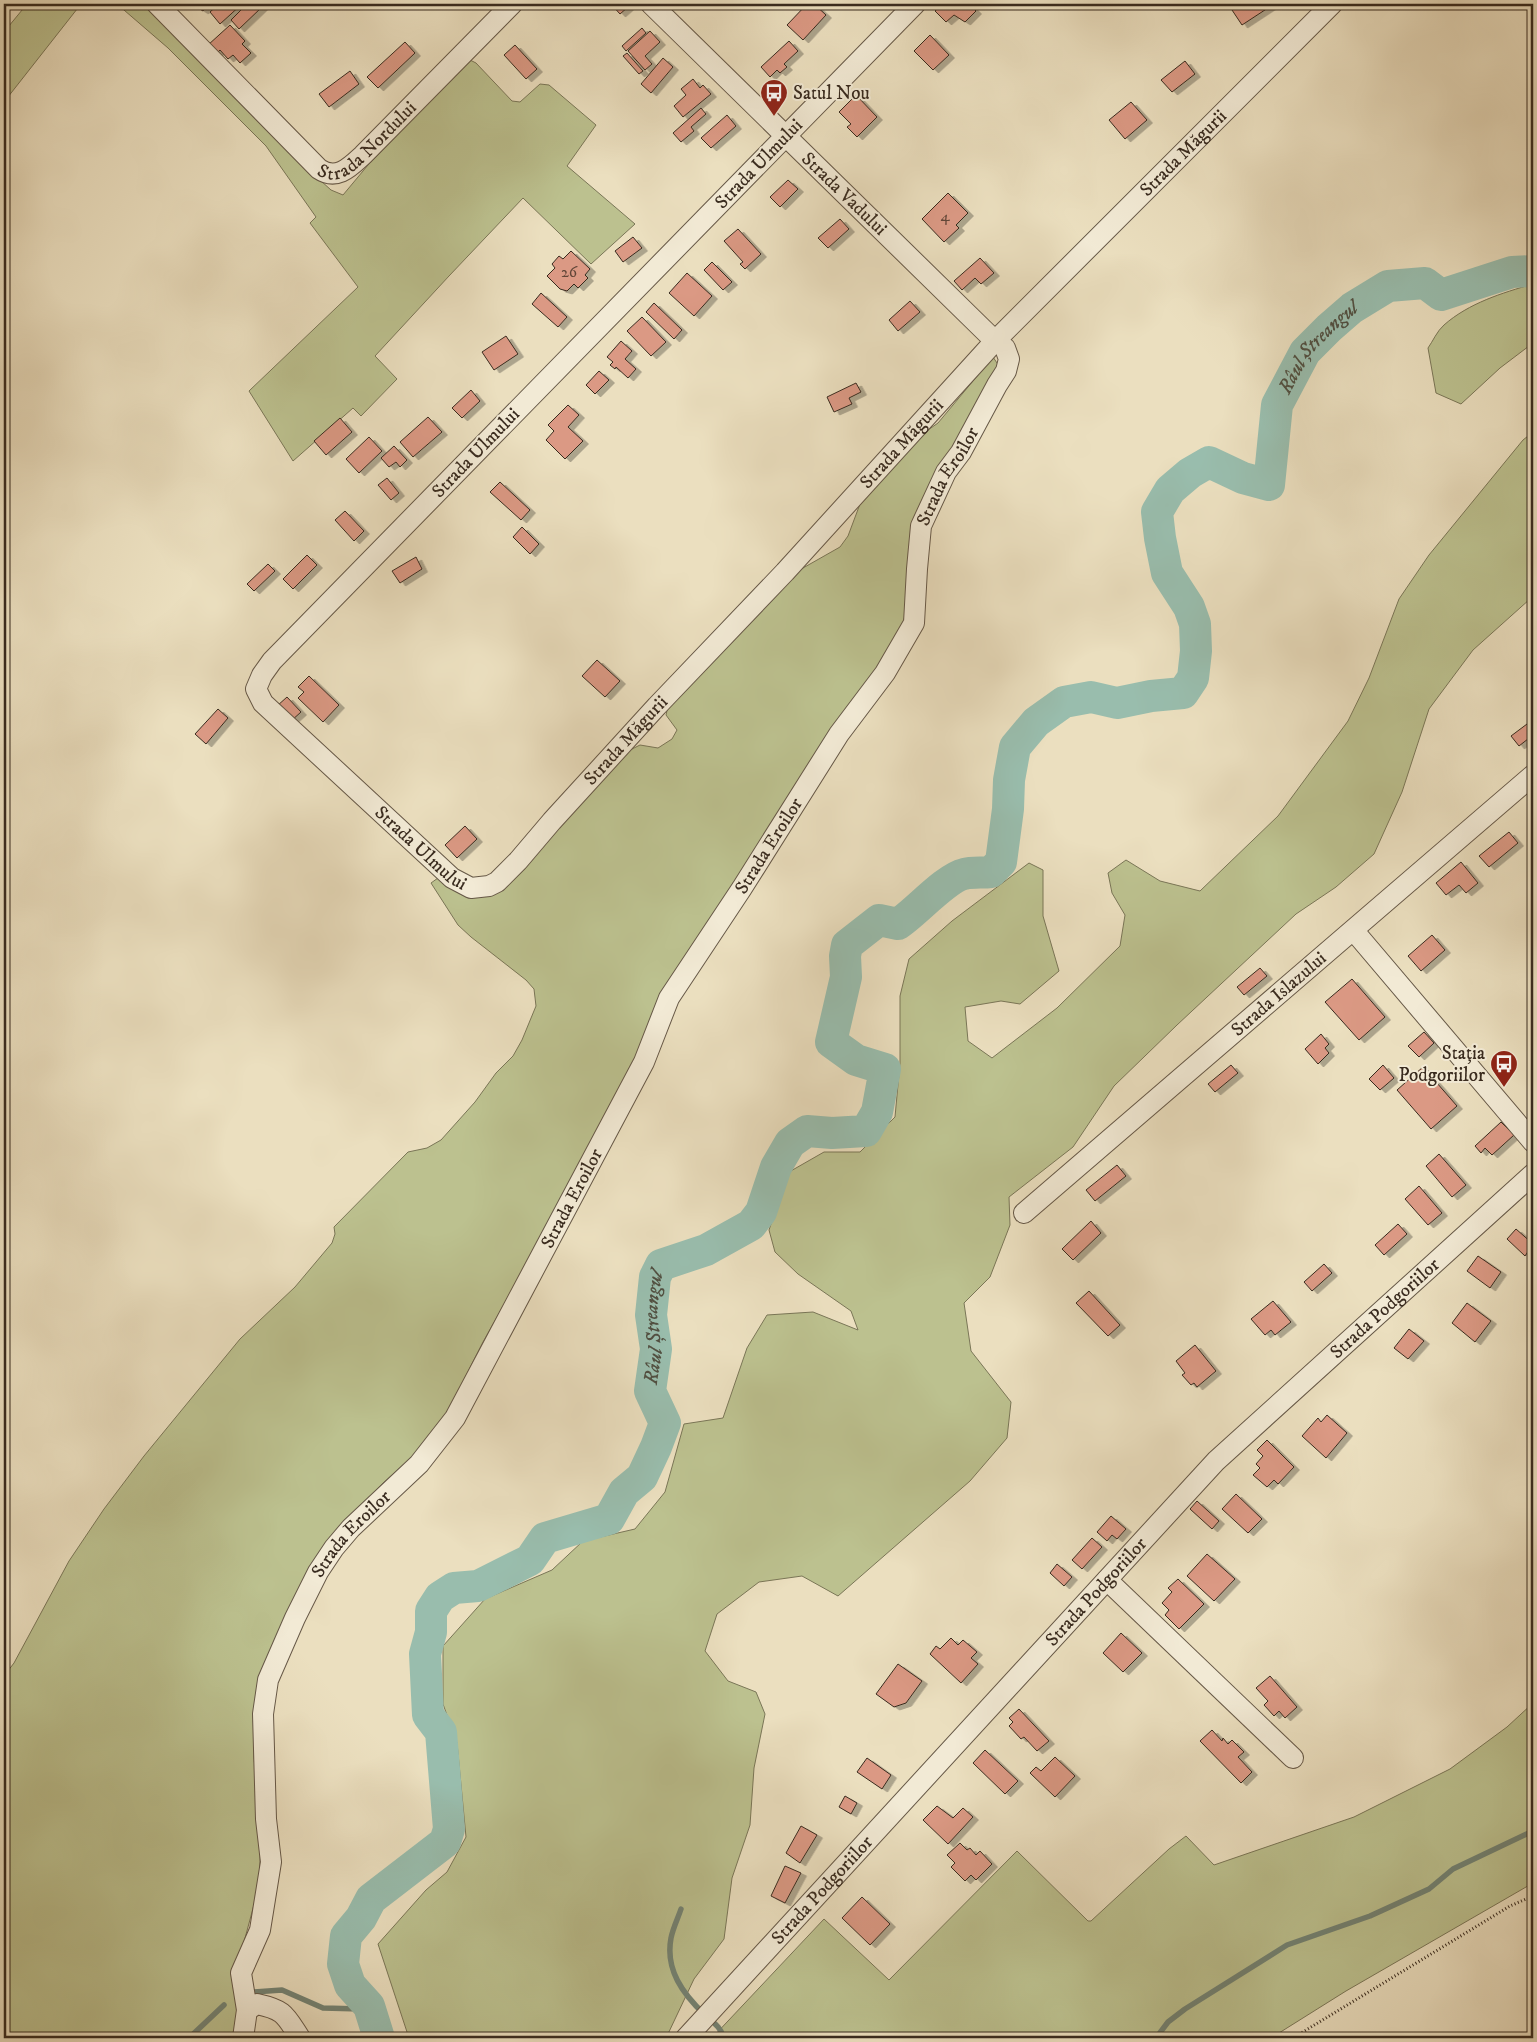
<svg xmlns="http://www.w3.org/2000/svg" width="1537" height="2042" font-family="'IM FELL DW Pica',serif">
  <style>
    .green { fill: #bcc18f; stroke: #7a7657 }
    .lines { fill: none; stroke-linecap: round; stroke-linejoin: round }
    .stream { stroke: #738374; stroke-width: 5.5 }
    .river { stroke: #99bdad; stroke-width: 32 }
    .building { fill: #db9984; stroke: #392b1f; filter: url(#shadow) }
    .street-casing { stroke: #665847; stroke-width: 22 }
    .path { stroke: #392b1f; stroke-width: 3; stroke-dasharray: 1 2.5; stroke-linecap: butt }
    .street { stroke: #f2ead5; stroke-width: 20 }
    .labels { text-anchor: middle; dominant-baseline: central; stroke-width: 4; stroke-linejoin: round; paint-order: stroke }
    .number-label { font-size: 16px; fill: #624638 }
    .poi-label { font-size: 19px; fill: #392b1f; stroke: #f2ead5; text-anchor: start }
    .street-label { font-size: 19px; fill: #392b1f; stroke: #f2ead5 }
    .water-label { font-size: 20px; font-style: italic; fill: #515042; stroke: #f2ead5 }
  </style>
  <defs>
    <filter id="shadow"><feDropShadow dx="5.5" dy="3" stdDeviation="0" flood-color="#0004"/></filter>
  </defs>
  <rect width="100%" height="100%" fill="#ebdfbf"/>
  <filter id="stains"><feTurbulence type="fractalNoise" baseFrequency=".004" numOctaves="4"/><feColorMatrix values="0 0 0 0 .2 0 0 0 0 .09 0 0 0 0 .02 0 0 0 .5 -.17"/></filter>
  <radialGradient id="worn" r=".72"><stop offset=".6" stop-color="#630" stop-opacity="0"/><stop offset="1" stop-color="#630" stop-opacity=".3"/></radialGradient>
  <path class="green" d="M 27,4 L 81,4 L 4,102 L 4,32 Z
    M 117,4 L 150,4 L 309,170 L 331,190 L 343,195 L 368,165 L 470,60 L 476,63 L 512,101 L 520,102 L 540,84 L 549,85 L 596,125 L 567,166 L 635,224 L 591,264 L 523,198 L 449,276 L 375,356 L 397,379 L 361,416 L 353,408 L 293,461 L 249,391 L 358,287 L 310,223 L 316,217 L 266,146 L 168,48 Z
    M 1533,284 L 1533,343 L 1500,368 L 1461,404 L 1436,393 L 1428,348 C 1433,341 1437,331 1444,325 C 1469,303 1502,293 1533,284 Z
    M 993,357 L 999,366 L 943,467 L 902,627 L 629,1081 L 483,1342 L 443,1421 L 410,1459 L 383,1483 L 329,1539 L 255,1719 L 254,1757 L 261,1837 L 259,1886 L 244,1942 L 238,2038 L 4,2038 L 4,1676 L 14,1663 L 69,1561 L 104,1509 L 144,1456 L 240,1339 L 295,1287 L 332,1243 L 335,1234 L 334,1227 L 408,1152 L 427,1148 L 441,1140 L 475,1102 L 496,1073 L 513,1056 L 522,1040 L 536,1006 L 534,989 L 526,980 L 471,937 L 458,925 L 431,883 L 438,878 L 472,895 L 628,751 L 640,745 L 658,748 L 672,739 L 677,730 L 666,715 L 668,706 L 766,589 L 840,547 L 848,536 L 860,504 L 887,465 L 915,435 L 928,430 L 938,423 Z
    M 1533,432 L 1533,594 L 1530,599 L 1473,650 L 1429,709 L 1402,792 L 1374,854 L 1336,887 L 1296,914 L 1177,1025 L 1114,1086 L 1073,1147 L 1009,1197 L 1010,1225 L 990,1277 L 964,1303 L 971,1351 L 1011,1402 L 1007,1438 L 970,1481 L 838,1596 L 802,1576 L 759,1582 L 717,1614 L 705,1651 L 728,1681 L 756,1692 L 765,1714 L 754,1768 L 750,1825 L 732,1878 L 724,1939 L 694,1979 L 667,2036 L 665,2038 L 409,2038 L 378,1944 L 426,1890 L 447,1872 L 466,1837 L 457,1743 L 443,1704 L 443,1646 L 485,1599 L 552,1570 L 583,1541 L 635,1529 L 665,1492 L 684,1424 L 723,1418 L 747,1348 L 767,1315 L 813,1312 L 858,1330 L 851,1311 L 798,1274 L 775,1252 L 769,1230 L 789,1172 L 824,1152 L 860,1152 L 895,1117 L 900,1063 L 900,996 L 909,959 L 952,921 L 1029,863 L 1043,870 L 1043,916 L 1059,971 L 1020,1004 L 1001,1001 L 965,1007 L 968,1041 L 992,1058 L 1057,1008 L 1120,946 L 1125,915 L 1112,893 L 1108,873 L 1126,860 L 1160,881 L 1200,891 L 1278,816 L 1348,721 L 1369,678 L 1399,599 L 1429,555 L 1523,440 Z
    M 1533,1703 L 1533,1883 L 1346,1991 L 1271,2038 L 712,2038 L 824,1919 L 889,1980 L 1017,1851 L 1088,1921 L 1091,1921 L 1169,1849 L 1186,1836 L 1214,1865 L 1354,1817 L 1450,1769 L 1507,1727 Z"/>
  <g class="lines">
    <path class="stream" d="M 681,1909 C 678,1918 673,1928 671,1938 C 665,1970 683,1994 705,2015 C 713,2022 722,2028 723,2038
      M 253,1992 L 282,1990 L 323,2008 L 361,2009 L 369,2006
      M 189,2038 L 224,2005
      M 1156,2038 L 1168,2022 L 1185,2009 L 1287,1945 L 1370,1916 L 1429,1889 L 1453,1869 L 1533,1831"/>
    <path class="river" id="s1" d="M 379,2038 L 369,2006 L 350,1985 L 343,1964 L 346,1936 L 361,1918 L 371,1899 L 445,1842 L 449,1829 L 441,1732 L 428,1715 L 425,1654 L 431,1632 L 431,1611 L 440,1597 L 454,1588 L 478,1586 L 530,1560 L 545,1538 L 609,1519 L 624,1492 L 642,1477 L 656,1447 L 665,1423 L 650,1391 L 656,1349 L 651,1315 L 655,1277 L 661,1265 L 706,1250 L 751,1225 L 761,1212 L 776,1167 L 790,1143 L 807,1131 L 832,1133 L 866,1131 L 877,1112 L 885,1069 L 856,1060 L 831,1042 L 846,977 L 845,956 L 847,945 L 879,920 L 898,924 C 915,913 946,878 964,874 C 972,872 982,873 991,872 L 1001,862 L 1008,809 L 1009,780 L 1015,747 L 1036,722 L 1064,702 L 1091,697 L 1117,703 L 1151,696 L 1183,693 L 1193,678 L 1196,651 L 1195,624 L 1189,607 L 1167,573 L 1160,538 L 1157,512 L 1170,490 L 1190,473 L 1209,462 L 1243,478 L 1269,485 L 1277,405 L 1305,352 L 1329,328 L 1352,308 L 1388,286 L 1425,283 L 1441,295 L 1512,272 L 1533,271"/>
  </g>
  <path class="building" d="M 192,4 L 208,4 L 203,11 Z
    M 219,4 L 242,4 L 220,24 L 210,12 Z
    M 247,4 L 259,4 L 262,7 L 239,29 L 231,20 Z
    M 611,4 L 625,4 L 628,7 L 620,14 Z
    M 807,4 L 814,4 L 826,15 L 803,40 L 787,25 Z
    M 943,4 L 969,4 L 976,11 L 965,22 L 954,15 L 946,22 L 935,11 Z
    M 1234,4 L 1274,4 L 1242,25 L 1230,7 Z
    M 230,25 L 245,41 L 242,44 L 251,53 L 240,63 L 233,55 L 228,59 L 220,50 L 216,54 L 208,45 Z
    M 642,28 L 646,33 L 626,51 L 622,46 Z
    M 650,31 L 660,42 L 645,56 L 652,64 L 645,70 L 628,51 Z
    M 930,35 L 949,55 L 933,70 L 914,51 Z
    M 789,41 L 798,51 L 784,64 L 787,67 L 780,73 L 777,70 L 770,77 L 761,67 Z
    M 405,42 L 415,53 L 378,88 L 367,77 Z
    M 515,45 L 537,69 L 526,79 L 504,55 Z
    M 627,53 L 643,71 L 639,74 L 623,56 Z
    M 663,58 L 673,67 L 651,93 L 641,84 Z
    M 1185,61 L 1195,74 L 1172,92 L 1161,80 Z
    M 350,71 L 359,84 L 329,107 L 319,94 Z
    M 693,79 L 700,88 L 703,85 L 711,94 L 683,117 L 674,106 L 686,95 L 681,89 Z
    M 856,95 L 877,117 L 857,137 L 847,127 L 851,124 L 839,112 Z
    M 1131,102 L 1147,120 L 1125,139 L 1109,120 Z
    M 701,108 L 706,114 L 691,127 L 694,131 L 681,142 L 673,133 Z
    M 727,115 L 736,126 L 711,148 L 701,138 Z
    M 788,180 L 798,189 L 780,207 L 770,197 Z
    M 948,193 L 968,213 L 956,225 L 959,228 L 944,242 L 922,219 Z
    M 840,219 L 849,229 L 828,248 L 818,238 Z
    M 738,229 L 761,254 L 745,269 L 740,264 L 743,262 L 724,241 Z
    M 633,237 L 642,248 L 623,262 L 615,251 Z
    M 571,251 L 590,269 L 585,275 L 588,278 L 578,288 L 574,284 L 567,291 L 560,289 L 547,276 L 555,268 L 552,264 L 559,256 L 563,259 Z
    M 980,258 L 994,273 L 981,284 L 975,278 L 962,290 L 954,281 Z
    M 712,262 L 732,282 L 723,290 L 704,270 Z
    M 687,273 L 712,296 L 694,316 L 669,293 Z
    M 541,293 L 567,317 L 558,327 L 532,304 Z
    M 910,301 L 920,312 L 898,331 L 889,320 Z
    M 654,303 L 682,330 L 674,339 L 646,312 Z
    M 642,317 L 666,342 L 651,356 L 627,331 Z
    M 506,336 L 518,354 L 494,370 L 482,352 Z
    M 621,341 L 632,351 L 625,359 L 636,369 L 628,378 L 616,367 L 615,369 L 610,365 L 613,362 L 607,357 Z
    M 599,371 L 609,380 L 595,394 L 586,385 Z
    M 856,383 L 861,392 L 849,398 L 852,404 L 834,412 L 827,397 Z
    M 471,390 L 480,401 L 462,418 L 452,408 Z
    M 568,405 L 579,415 L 568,427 L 583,441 L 565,459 L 546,440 L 554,431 L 548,425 Z
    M 428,417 L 442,432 L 413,457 L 400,442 Z
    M 340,418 L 352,432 L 326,455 L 314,441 Z
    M 369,437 L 382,451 L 359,473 L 346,459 Z
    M 394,446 L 407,460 L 400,467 L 396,462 L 389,467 L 381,458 Z
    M 387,478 L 399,493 L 391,500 L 378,485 Z
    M 500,482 L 530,510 L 521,520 L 490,492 Z
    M 345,511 L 364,531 L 354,541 L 335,520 Z
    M 522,527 L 539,544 L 530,554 L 513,537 Z
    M 307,555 L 317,565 L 293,589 L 283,579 Z
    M 416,557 L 422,569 L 400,583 L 392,571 Z
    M 268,564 L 275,571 L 254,591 L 247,584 Z
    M 597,660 L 620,681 L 605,697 L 582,676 Z
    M 309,676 L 339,705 L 323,722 L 298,698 L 304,692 L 298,687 Z
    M 287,697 L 301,712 L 291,721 L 277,706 Z
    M 218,709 L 228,718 L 206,744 L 195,734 Z
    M 1527,724 L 1533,731 L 1533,735 L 1519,746 L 1511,736 Z
    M 465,826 L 477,839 L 457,858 L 445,845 Z
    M 1509,832 L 1518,843 L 1489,867 L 1479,856 Z
    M 1461,862 L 1478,883 L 1466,893 L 1459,885 L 1446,895 L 1436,883 Z
    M 1432,935 L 1445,950 L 1421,971 L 1408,956 Z
    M 1260,968 L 1267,976 L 1244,995 L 1237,987 Z
    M 1352,979 L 1385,1017 L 1359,1040 L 1325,1002 Z
    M 1424,1032 L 1434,1043 L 1419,1057 L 1408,1046 Z
    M 1321,1034 L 1329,1044 L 1325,1048 L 1329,1053 L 1318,1064 L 1305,1049 Z
    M 1231,1065 L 1238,1073 L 1215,1092 L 1208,1084 Z
    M 1383,1065 L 1394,1078 L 1380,1090 L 1369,1079 Z
    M 1423,1067 L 1457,1106 L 1431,1129 L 1397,1090 Z
    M 1501,1122 L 1514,1135 L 1492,1155 L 1485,1148 L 1481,1153 L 1475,1146 Z
    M 1439,1154 L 1466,1185 L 1452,1197 L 1426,1166 Z
    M 1117,1165 L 1126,1176 L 1095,1201 L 1086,1190 Z
    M 1419,1186 L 1442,1213 L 1428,1225 L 1405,1199 Z
    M 1091,1221 L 1101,1233 L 1073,1260 L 1062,1249 Z
    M 1398,1224 L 1407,1234 L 1384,1255 L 1375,1245 Z
    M 1516,1229 L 1533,1244 L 1525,1256 L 1507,1239 Z
    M 1478,1256 L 1501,1272 L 1490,1288 L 1467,1271 Z
    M 1324,1264 L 1332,1273 L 1312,1291 L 1304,1282 Z
    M 1089,1291 L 1120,1325 L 1108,1336 L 1076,1303 Z
    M 1273,1301 L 1291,1322 L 1275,1335 L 1271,1330 L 1265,1335 L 1251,1319 Z
    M 1467,1303 L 1491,1321 L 1475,1342 L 1452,1323 Z
    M 1409,1329 L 1424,1341 L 1408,1359 L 1394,1348 Z
    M 1195,1345 L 1216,1371 L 1197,1387 L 1194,1383 L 1191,1385 L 1182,1375 L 1185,1373 L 1176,1361 Z
    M 1327,1415 L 1347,1433 L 1326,1458 L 1302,1436 L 1318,1418 L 1321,1422 Z
    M 1267,1440 L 1294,1467 L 1278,1484 L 1274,1480 L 1267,1487 L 1253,1475 L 1260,1468 L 1256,1464 L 1263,1456 L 1257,1450 Z
    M 1236,1494 L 1262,1519 L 1248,1533 L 1222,1509 Z
    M 1197,1501 L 1219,1521 L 1212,1529 L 1190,1509 Z
    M 1111,1516 L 1126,1529 L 1117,1539 L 1112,1535 L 1107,1541 L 1097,1532 Z
    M 1092,1538 L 1102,1547 L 1082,1569 L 1072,1560 Z
    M 1207,1554 L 1235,1579 L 1214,1601 L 1187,1576 Z
    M 1057,1564 L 1072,1577 L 1064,1586 L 1050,1573 Z
    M 1178,1579 L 1204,1604 L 1179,1629 L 1165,1615 L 1169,1610 L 1162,1603 L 1172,1592 L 1168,1588 Z
    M 1121,1633 L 1142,1653 L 1123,1672 L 1103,1653 Z
    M 951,1638 L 958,1645 L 963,1640 L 977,1652 L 971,1658 L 978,1664 L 961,1683 L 930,1654 L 936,1646 L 940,1649 Z
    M 898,1664 L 922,1681 L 906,1703 L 894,1707 L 876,1694 Z
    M 1270,1676 L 1297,1707 L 1285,1718 L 1279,1711 L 1274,1716 L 1264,1705 L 1268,1701 L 1256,1688 Z
    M 1019,1709 L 1049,1741 L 1037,1751 L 1024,1737 L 1021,1739 L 1009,1726 L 1013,1722 L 1009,1718 Z
    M 1212,1730 L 1222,1741 L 1223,1738 L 1228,1744 L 1232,1740 L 1244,1752 L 1238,1757 L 1252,1772 L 1241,1783 L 1200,1741 Z
    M 985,1750 L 1018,1781 L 1005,1794 L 973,1763 Z
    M 1055,1757 L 1075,1776 L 1055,1797 L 1030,1773 L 1036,1767 L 1041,1771 Z
    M 867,1758 L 891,1775 L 882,1789 L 857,1772 Z
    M 845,1796 L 857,1803 L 851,1814 L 839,1807 Z
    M 937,1806 L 953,1818 L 963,1808 L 973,1817 L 948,1844 L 923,1820 Z
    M 801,1826 L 817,1835 L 800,1863 L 786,1853 Z
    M 960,1843 L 967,1850 L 970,1848 L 976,1855 L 980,1851 L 992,1864 L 976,1880 L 971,1875 L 965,1881 L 951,1867 L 955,1863 L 947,1855 Z
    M 785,1866 L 801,1873 L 785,1903 L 771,1896 Z
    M 862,1897 L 890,1924 L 870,1945 L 842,1918 Z"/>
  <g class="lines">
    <defs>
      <g id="street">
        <path id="s2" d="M 157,4 L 319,169 C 337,181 350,167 363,155 L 512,4"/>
        <path id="s3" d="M 915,4 L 272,661 L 262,675 L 256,689 L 263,703 L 452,878 L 471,888 L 489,886 L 497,882 L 518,861 L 552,821 L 657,706 L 785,572 L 995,341 L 1332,4"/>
        <path d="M 1354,931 L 1533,1142"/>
        <path id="s4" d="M 1024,1213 L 1533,775"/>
        <path d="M 1107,1580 L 1293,1758"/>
        <path d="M 247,2010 L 257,2004 C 285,2010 285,2015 300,2038"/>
        <path id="s5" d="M 243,2038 L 247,2010 L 241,1973 L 260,1930 L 271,1862 L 266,1819 L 263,1714 L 268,1680 L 295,1618 L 318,1572 L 334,1548 L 351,1528 L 419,1464 L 455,1418 L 644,1062 L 669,998 L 742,888 L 839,734 L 885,673 L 914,623 L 917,569 L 921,526 L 946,472 L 961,452 L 997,385 L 1006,371 L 1009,359 L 1005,348 L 995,341 L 651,4"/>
        <path id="s6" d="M 686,2038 L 1216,1461 L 1533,1174"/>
      </g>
    </defs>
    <use href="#street" class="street-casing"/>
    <path class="path" d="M 4,17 L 14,4
      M 1293,2038 L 1510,1906 L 1533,1896"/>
    <use href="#street" class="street"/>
  </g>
  <defs>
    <symbol id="bus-pin" viewBox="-11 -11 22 30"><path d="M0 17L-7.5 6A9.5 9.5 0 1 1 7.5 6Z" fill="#8f2418" stroke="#f2ead5"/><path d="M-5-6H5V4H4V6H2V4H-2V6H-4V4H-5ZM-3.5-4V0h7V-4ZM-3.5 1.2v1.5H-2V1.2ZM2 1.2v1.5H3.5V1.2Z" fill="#fff"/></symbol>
  </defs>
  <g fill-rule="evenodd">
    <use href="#bus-pin" x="758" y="77" width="32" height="43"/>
    <use href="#bus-pin" x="1488" y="1048" width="32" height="43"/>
  </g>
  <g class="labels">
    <g class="number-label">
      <text x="945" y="216">4</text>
      <text x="569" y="272">26</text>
    </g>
    <g class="poi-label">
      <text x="793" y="93">Satul Nou</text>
      <text x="1485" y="1053" text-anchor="end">Stația<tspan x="1485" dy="22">Podgoriilor</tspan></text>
    </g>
    <g class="street-label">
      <text stroke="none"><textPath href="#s2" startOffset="292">Strada Nordului</textPath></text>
      <text stroke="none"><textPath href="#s3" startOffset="2275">Strada Măgurii</textPath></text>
      <text transform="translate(759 164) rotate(-46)">Strada Ulmului</text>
      <text transform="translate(844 194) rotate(44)">Strada Vadului</text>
      <text stroke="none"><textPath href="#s3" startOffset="1870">Strada Măgurii</textPath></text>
      <text transform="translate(476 453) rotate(-46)">Strada Ulmului</text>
      <text stroke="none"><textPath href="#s5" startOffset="1764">Strada Eroilor</textPath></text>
      <text stroke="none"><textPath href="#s3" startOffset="1465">Strada Măgurii</textPath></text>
      <text stroke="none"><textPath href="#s3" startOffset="1182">Strada Ulmului</textPath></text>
      <text stroke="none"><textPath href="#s5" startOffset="1344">Strada Eroilor</textPath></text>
      <text stroke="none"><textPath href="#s4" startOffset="336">Strada Islazului</textPath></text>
      <text stroke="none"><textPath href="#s5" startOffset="939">Strada Eroilor</textPath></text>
      <text stroke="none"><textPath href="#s6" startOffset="1011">Strada Podgoriilor</textPath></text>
      <text stroke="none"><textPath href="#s5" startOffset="534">Strada Eroilor</textPath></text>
      <text stroke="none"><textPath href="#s6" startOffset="606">Strada Podgoriilor</textPath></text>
      <text stroke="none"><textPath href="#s6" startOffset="201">Strada Podgoriilor</textPath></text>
    </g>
    <g class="water-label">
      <text stroke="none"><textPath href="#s1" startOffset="2441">Râul Ștreangul</textPath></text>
      <text stroke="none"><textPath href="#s1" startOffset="909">Râul Ștreangul</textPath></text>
    </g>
  </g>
  <rect width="1537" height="2042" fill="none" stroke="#ebdfbf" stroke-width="20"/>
  <rect x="5" y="5" width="1527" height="2032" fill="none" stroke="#392b1f" stroke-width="2.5"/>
  <rect x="10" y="10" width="1517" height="2022" fill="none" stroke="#392b1f"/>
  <rect width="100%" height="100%" filter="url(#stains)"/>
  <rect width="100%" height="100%" fill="url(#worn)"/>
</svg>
